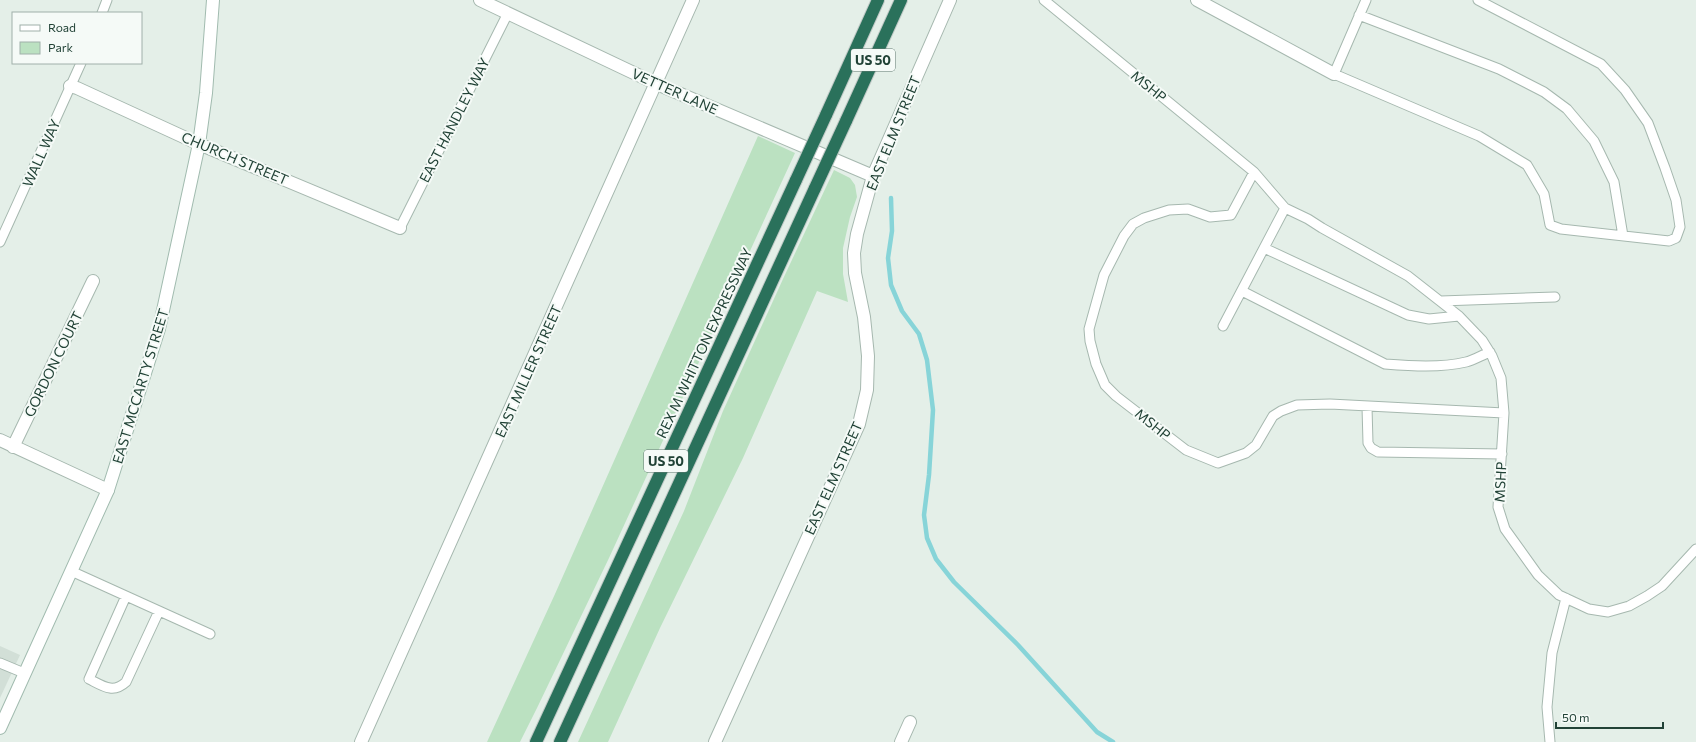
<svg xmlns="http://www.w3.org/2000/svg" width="1696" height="742" font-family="Commissioner,sans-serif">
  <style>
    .built { fill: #d2dfd7 }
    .green { fill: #bbe1c1 }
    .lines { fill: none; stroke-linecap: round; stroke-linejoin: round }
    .stream { stroke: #87d4d8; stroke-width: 4.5 }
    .service-casing { stroke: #a6b8af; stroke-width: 11 }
    .minor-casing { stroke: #a6b8af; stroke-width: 14 }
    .tertiary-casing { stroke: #a6b8af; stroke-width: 14 }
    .secondary-casing { stroke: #a1bbaf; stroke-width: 14 }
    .motorway-casing { stroke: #c1cac7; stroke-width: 14 }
    .service { stroke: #fff; stroke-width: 9 }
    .minor { stroke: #fff; stroke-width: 12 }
    .tertiary { stroke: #fff; stroke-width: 12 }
    .secondary { stroke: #fff; stroke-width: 12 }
    .motorway { stroke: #2a715b; stroke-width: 12 }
    .motorway-bridge-casing { stroke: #c1cac7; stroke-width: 14; stroke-linecap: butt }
    .motorway-bridge { stroke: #2a715b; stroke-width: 12 }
    .labels { text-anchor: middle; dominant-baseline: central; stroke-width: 4; stroke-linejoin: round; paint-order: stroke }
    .shield { fill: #f5faf7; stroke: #617970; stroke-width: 1 }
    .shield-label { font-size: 13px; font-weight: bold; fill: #214236 }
    .street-label { font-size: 14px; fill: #214236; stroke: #f5faf7 }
  </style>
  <rect width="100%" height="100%" fill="#e4efe8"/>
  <path class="built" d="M 0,646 L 20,655 L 0,698 Z"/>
  <path class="green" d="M 758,136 L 795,153 L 609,558 L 537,708 L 520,742 L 487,742 L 555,594 Z
    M 834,170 L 850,178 L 855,185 L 857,197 L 850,217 L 843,248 L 843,274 L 848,302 L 817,291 L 743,458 L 660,628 L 608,742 L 578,742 L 684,511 L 723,411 L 783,279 Z"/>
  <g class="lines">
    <path class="stream" d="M 891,198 L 892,231 L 888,258 L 891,285 L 902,311 L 919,334 L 927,360 L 933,410 L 929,475 L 924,515 L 927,538 L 936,559 L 954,582 L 1018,645 L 1097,732 L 1113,742"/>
    <defs>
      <path id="service" d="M 1044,0 L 1254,172 L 1285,208 L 1308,219 L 1322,228 L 1408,276 L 1459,316 L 1482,340 L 1492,356 L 1501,378 L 1504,413
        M 1366,0 L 1334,74 L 1479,136 L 1527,165 L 1544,194 L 1550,225 L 1561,229 L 1669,241 L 1676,238 L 1680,227 L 1676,200 L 1665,168 L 1648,123 L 1625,90 L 1601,64 L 1478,0
        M 102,13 L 107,0
        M 1359,15 L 1499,69 L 1544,92 L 1567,109 L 1594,141 L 1614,182 L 1623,236
        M 1254,172 L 1231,215 L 1210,217 L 1188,209 L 1169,210 L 1144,218 L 1133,224 L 1124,236 L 1104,275 L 1089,329 L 1090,341 L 1096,364 L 1105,385 L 1116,396 L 1186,450 L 1218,463 L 1246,453 L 1256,445 L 1273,416 L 1281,411 L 1297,405 L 1330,404 L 1504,413 L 1498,507 L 1505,529 L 1538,575 L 1559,595 L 1589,609 L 1608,612 L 1629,606 L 1647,596 L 1662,586 L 1696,549
        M 400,228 L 508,13
        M 0,242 L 81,63
        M 1264,248 L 1408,315 L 1429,319 L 1459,316
        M 1242,291 L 1385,364 C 1411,366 1441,368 1466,362 C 1474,360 1482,355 1490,352
        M 1441,301 L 1555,297
        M 1223,326 L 1285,208
        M 1367,407 L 1368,443 L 1371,448 L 1378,452 L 1502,454
        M 71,571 L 210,634
        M 126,596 L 89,679 C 103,686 113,694 126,682 L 159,611
        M 0,663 L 24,673
        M 1550,742 L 1547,707 L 1552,653 L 1566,598"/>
      <path id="minor" d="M 1197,0 L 1334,74
        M 70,86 L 77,88 L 199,144 L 400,228
        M 0,440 L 108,490
        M 13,447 L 93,281
        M 361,742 L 693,0
        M 901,742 L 910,722"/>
      <path id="tertiary" d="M 480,0 L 657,84 L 873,176
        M 715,742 L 859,424 L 867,390 L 868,356 L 864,317 L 855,273 L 854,253 L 857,234 L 873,176 L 950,0"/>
      <path id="secondary" d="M 0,728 L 108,490 L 159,329 L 199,144 L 206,93 L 213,0"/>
      <path id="motorway" d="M 826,115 L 878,0
        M 846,121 L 901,0
        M 536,742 L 796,180
        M 560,742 L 815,188"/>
    </defs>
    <use href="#service" class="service-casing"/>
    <use href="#minor" class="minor-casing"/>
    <use href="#tertiary" class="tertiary-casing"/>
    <use href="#secondary" class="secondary-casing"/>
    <use href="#motorway" class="motorway-casing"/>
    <use href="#service" class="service"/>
    <use href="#minor" class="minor"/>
    <use href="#tertiary" class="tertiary"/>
    <use href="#secondary" class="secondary"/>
    <use href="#motorway" class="motorway"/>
    <defs>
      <path id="motorway-bridge" d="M 796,180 L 826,115
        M 815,188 L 846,121"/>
    </defs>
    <use href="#motorway-bridge" class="motorway-bridge-casing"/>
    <use href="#motorway-bridge" class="motorway-bridge"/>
  </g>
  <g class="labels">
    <g class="shield">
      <rect x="851" y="49" width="44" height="22" rx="3"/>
      <rect x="644" y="450" width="44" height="22" rx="3"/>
    </g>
    <g class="shield-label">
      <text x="873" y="60">US 50</text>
      <text x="666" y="461">US 50</text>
    </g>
    <g class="street-label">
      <text transform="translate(1149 86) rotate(39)">MSHP</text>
      <text transform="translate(675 91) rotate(24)">VETTER LANE</text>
      <text transform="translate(454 120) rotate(-63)">EAST HANDLEY WAY</text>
      <text transform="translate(893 133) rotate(-68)">EAST ELM STREET</text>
      <text transform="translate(41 153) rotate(-66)">WALL WAY</text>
      <text transform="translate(235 158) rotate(23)">CHURCH STREET</text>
      <text transform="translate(704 343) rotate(-65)">REX M WHITTON EXPRESSWAY</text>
      <text transform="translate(53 364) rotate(-64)">GORDON COURT</text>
      <text transform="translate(528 371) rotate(-66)">EAST MILLER STREET</text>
      <text transform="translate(140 386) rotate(-73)">EAST MCCARTY STREET</text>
      <text transform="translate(1153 424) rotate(39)">MSHP</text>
      <text transform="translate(833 478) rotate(-66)">EAST ELM STREET</text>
      <text transform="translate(1500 482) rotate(-87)">MSHP</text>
    </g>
  </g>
  <rect x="12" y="12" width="130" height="52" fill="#f5faf7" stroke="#a0b0aa"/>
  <rect x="20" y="25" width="20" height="6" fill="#ffffff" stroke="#a0b0aa"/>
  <text x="48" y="32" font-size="12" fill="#214236">Road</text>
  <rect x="20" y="42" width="20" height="12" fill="#bbe1c1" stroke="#a0b0aa"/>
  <text x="48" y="52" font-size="12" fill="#214236">Park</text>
  <path d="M1556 722v6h107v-6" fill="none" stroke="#214236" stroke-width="2"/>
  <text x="1562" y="722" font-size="12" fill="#214236" stroke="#f5faf7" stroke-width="3" paint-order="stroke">50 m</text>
</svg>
